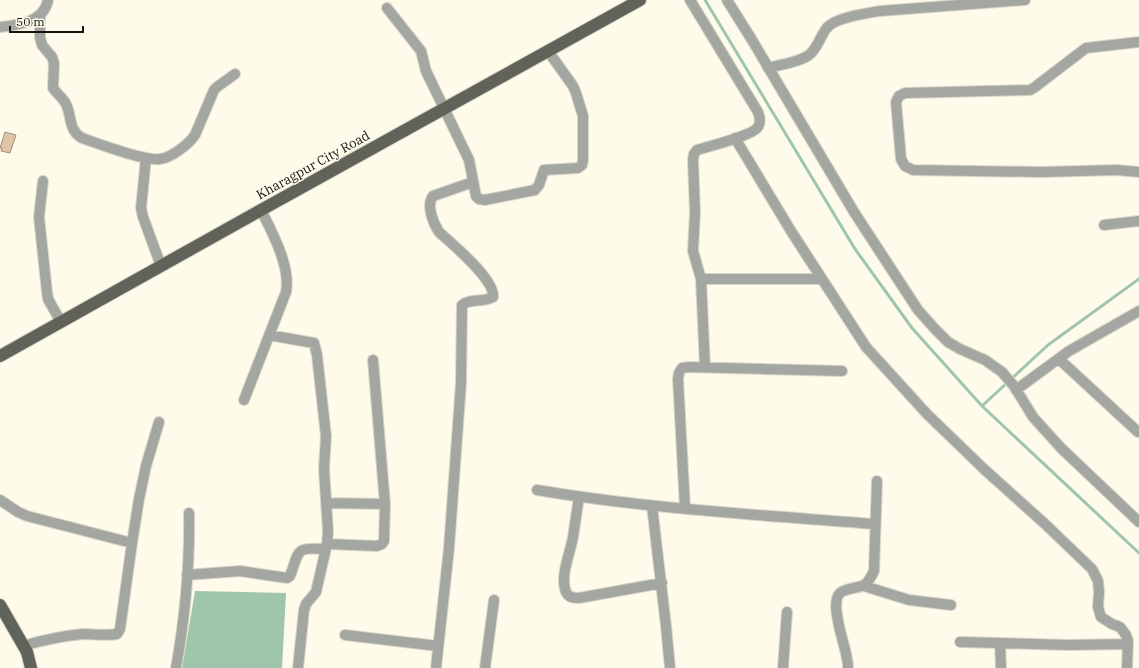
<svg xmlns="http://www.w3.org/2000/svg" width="1139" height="668" font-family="'IBM Plex Serif',serif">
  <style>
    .water { fill: #9fc5ab }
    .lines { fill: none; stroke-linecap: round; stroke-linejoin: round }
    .stream { stroke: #9fc5ab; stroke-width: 3 }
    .building { fill: #e1c4a4; stroke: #9c9286 }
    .minor-casing { stroke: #d9d6c8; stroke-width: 12 }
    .primary-casing { stroke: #d9d6c8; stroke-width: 14 }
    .minor { stroke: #a4a7a1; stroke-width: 10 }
    .primary { stroke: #5f6359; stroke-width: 12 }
    .labels { text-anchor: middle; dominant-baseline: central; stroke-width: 3; stroke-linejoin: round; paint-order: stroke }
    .street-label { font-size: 13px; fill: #15140f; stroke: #fefbeb }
  </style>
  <rect width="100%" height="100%" fill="#fefbeb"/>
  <path class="water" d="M 195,591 L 286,593 L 282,668 L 182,668 Z"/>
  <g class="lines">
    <path class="stream" d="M 705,0 L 855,249 L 912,328 L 982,406 L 1139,553
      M 982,406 L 1048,345 L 1139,279"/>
  </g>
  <path class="building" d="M 5,132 L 16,135 L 10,153 L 1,151 L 2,148 L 0,148 Z"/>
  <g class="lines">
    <defs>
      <path id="minor" d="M 690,0 L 758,112 C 760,117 761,122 758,127 C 752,136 709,146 697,150 L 694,154 L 693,160 L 695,212 L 693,251 L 701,279 L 705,367
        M 727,0 L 752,40 L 854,212 L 918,310 L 935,329 L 948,342 L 960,349 L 985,360 L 1002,372 L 1014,386 L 1033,417 L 1061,448 L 1139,522
        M 387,8 L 421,51 L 426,71 L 469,160 L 476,196 L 479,199 L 485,200 L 535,190 L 539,185 L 544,170 L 578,168 L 582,165 L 583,160 L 583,116 L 576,93 L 573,86 L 548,51
        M 40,16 L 40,37 L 42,45 L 52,57 L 54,63 L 53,88 C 57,94 63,98 66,104 C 72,116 68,130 82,138 C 99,144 144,161 160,159 C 171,158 189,144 195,135 L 214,90 L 217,87 L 235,74
        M 0,27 C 19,25 44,22 48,0
        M 1139,42 L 1086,48 L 1035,87 L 1030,90 L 905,93 L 899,96 L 896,102 L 901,159 L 905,166 L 913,170 L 1041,172 L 1117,170 L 1139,172
        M 768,68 C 779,65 800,62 809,55 C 817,49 820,37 826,29 C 833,18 867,13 880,11 L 1025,0
        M 735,138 L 791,231 L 866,347 L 927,414 L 985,470 L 1044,523 L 1092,569 L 1098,581 L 1099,592 L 1098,607 L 1101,617 L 1112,624 L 1120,627 L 1126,635 L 1128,641 L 1127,668
        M 146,158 L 141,208 L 143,217 L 161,266
        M 43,181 L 39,217 L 47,292 L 48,299 L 61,322
        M 1104,225 L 1139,221
        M 701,279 L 822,279
        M 269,335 L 314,343 L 317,355 L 326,436 L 324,469 L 328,531 L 327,544 L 316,592 L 306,604 L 304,610 L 298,668
        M 1059,359 L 1138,432
        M 1016,390 L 1069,351 L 1139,311
        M 244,400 L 286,292 C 291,267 272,232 261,210
        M 537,490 C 649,509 762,515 875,524
        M 579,497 C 577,511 575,524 573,537 C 570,554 561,573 565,589 C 567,597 572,598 579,598 L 662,583
        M 0,500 L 18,512 L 27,516 L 132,543
        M 326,503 L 385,504
        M 652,506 L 666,626 L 670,668
        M 685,508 L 678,379 L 679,373 L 682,368 L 689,367 L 842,371
        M 327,544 L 377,546 L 382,544 L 384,541 L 385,504 L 373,360
        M 187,575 L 240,571 L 287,578 L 290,576 C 300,550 294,547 326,549
        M 864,586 L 909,600 L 951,605
        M 345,635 L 438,646
        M 960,642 L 1068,645 L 1128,644
        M 1000,643 L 1001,668
        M 23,646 C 43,640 62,636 83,634 C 94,634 106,636 117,634 L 120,629 L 132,543 L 139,499 L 146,466 L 159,422
        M 176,668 C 185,617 190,565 189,513
        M 436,668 L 449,548 L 461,383 L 462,305 C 470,298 483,303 493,297 C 495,279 452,244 439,232 C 433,223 426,205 433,196 L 473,182
        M 485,668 L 494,600
        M 783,668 L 787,612
        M 848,668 C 848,665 848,662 847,659 C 846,646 826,598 843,591 C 861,584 864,592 874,571 L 877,481"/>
      <path id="primary" d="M 0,356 L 261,210 L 640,0
        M 0,605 L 27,652 L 31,668"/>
    </defs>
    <use href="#minor" class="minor-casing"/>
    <use href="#primary" class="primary-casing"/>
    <use href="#minor" class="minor"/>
    <use href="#primary" class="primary"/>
  </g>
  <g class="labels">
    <g class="street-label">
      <text transform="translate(313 165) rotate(-29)">Kharagpur City Road</text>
    </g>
  </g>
  <path d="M10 26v6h73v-6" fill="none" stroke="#15140f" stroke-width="2"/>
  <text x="16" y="26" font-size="12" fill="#15140f" stroke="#fefbeb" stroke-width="3" paint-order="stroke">50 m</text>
</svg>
